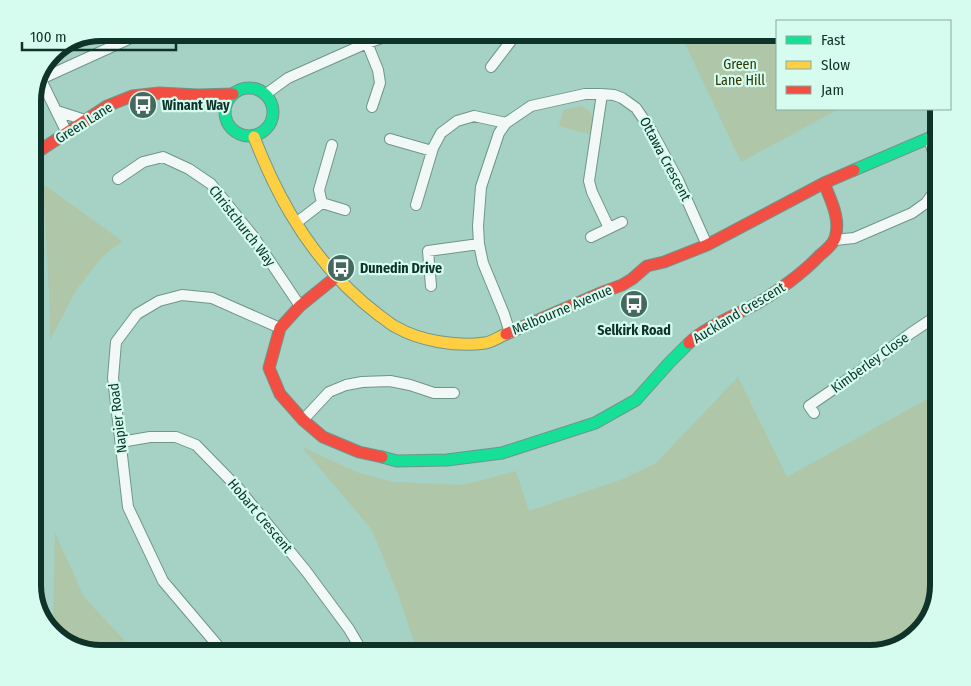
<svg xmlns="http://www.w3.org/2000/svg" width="971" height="686" font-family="'Fira Sans Condensed',sans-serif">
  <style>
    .green { fill: #afc6a8 }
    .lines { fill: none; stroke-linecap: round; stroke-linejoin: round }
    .street-casing { stroke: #70958a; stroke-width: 12 }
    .fast-casing { stroke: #70958a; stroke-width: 13 }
    .slow-casing { stroke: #70958a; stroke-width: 13 }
    .jam-casing { stroke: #70958a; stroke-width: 13 }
    .street { stroke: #f2f8f6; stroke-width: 10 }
    .fast { stroke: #16e098; stroke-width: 11 }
    .slow { stroke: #ffcf43; stroke-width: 11 }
    .jam { stroke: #f24e42; stroke-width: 11 }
    .labels { text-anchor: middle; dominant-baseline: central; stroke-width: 4.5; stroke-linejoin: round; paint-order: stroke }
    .park-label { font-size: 14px; fill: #343700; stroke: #d5fcef }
    .poi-label { font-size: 14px; font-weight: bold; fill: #0f3229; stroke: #d5fcef; text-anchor: start }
    .street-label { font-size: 14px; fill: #0f3229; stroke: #d5fcef }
    .rim { fill: none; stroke: #0f3229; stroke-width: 6 }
  </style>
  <rect width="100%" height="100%" fill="#a5d2c4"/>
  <path class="green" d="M 680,33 L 777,33 L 777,109 L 839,109 L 741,162 Z
    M 580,106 C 596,111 592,121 592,135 L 559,126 L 563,110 Z
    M 43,184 L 122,241 L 101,258 L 75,292 L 50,340 L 49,290 Z
    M 738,377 L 787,477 L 938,393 L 938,585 L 924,626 L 900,646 L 869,653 L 404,653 L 402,650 L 414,642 L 398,594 L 372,530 L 302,447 L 359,473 L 394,482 L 463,485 L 516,471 L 529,511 L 623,479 L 656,463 Z
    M 55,533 L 84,597 L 136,653 L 101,653 L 60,639 L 53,626 Z"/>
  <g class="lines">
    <defs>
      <path id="street" d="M 179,33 L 182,38
        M 367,43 L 378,70 L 380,83 L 372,107
        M 491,67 L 517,33
        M 41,79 L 142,33
        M 41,80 L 67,133
        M 266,94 L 288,78 L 367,43 L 397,33
        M 602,94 L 589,181 L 592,192 L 609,228
        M 57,111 L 85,120
        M 390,139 L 432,151
        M 118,179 L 143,162 L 163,157 L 189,169 L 211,184 L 253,236 L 300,306
        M 322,203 L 345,210
        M 416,205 L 433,148 L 441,133 L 457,121 L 474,116 L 506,123
        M 296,223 L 322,203 L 319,190 L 332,145
        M 591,237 L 622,222
        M 835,240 L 854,238 L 912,213 L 926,203 L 934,192 L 938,182 L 937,165 L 929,138
        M 431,286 L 428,251 L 479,244
        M 510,333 L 504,314 L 483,263 L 479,244 L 478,226 L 481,187 L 499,133 L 506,123 L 531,106 L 585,94 L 602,94 L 614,95 L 622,98 L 636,108 L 651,130 L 678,180 L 707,245
        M 814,413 L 809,406 L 860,371 L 911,333 L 938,315
        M 303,420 L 329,392 L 346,385 L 362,382 L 390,381 L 410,385 L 434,393 L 454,393
        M 121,442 L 150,437 L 176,437 L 196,445 L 239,489 L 306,571 L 349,629 L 363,653
        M 224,653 L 163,581 L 128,507 L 113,378 L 116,342 L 137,314 L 159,301 L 182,295 L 212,298 L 280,328"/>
      <path id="fast" d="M225 112a24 24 0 1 1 48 0a24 24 0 1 1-48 0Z
        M 854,170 L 929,138 L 938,132
        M 382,457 L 397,461 L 447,460 L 502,453 L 595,423 L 636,400 L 669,363 L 689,343"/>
      <path id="slow" d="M 254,137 C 264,163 276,189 290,213 C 313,252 344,289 380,316 C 385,319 390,324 396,327 C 420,341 457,347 485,343 C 492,342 499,337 506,334"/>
      <path id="jam" d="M 33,155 L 107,106 L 132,96 L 159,93 L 198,95 L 233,94
        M 337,276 L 300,306 L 280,328 L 269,368 L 280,394 L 303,420 L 323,437 L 359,452 L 382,457
        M 506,334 L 603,292 L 622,285 L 632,279 L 647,266 L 664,262 L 707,245 L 824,183 L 854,170
        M 689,343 C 705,327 736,315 756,304 C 777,292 803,273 820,255 C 825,251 833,244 835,238 C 841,219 831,201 824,183"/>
    </defs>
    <use href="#street" class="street-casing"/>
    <use href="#fast" class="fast-casing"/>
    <use href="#slow" class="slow-casing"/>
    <use href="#jam" class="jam-casing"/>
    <use href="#street" class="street"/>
    <use href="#fast" class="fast"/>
    <use href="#slow" class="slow"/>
    <use href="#jam" class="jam"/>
  </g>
  <defs>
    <symbol id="bus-disc" viewBox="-11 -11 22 22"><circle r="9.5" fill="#446a5f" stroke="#d5fcef"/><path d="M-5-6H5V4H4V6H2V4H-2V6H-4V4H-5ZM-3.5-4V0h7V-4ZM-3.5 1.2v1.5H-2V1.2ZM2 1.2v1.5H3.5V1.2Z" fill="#fff"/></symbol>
  </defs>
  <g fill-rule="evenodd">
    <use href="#bus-disc" x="127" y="89" width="32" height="32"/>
    <use href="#bus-disc" x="325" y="252" width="32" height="32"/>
    <use href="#bus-disc" x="618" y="288" width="32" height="32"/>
  </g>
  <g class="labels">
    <g class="park-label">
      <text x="740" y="64">Green<tspan x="740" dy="16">Lane Hill</tspan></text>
    </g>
    <g class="poi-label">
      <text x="162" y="105">Winant Way</text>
      <text x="360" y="268">Dunedin Drive</text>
      <text x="634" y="330" text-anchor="middle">Selkirk Road</text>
    </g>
    <g class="street-label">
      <text transform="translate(84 123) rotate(-32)">Green Lane</text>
      <text transform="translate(665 159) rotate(62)">Ottawa Crescent</text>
      <text transform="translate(242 226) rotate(52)">Christchurch Way</text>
      <text transform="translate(562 310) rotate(-23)">Melbourne Avenue</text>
      <text transform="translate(739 313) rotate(-31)">Auckland Crescent</text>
      <text transform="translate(870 363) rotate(-36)">Kimberley Close</text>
      <text transform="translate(118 418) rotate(-97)">Napier Road</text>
      <text transform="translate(260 516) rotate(50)">Hobart Crescent</text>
    </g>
  </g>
  <path d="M0 0H971V686H0ZM101 41H870A60 60 0 0 1 930 101V585A60 60 0 0 1 870 645H101A60 60 0 0 1 41 585V101A60 60 0 0 1 101 41Z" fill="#d5fcef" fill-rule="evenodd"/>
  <path class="rim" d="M101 41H870A60 60 0 0 1 930 101V585A60 60 0 0 1 870 645H101A60 60 0 0 1 41 585V101A60 60 0 0 1 101 41Z"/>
  <rect x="776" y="20" width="175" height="90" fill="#d5fcef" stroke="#86aba0"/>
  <rect x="786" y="36" width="25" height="8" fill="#16e098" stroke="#86aba0"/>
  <text x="821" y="45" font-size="15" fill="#0f3229">Fast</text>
  <rect x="786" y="61" width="25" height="8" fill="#ffcf43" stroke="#86aba0"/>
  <text x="821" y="70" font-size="15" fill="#0f3229">Slow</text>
  <rect x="786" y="86" width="25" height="8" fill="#f24e42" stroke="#86aba0"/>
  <text x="821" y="95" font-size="15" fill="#0f3229">Jam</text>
  <path d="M22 42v8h154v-8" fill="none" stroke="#0f3229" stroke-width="2.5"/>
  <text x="30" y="42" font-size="15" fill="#0f3229" stroke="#d5fcef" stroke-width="4" paint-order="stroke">100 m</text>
</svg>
